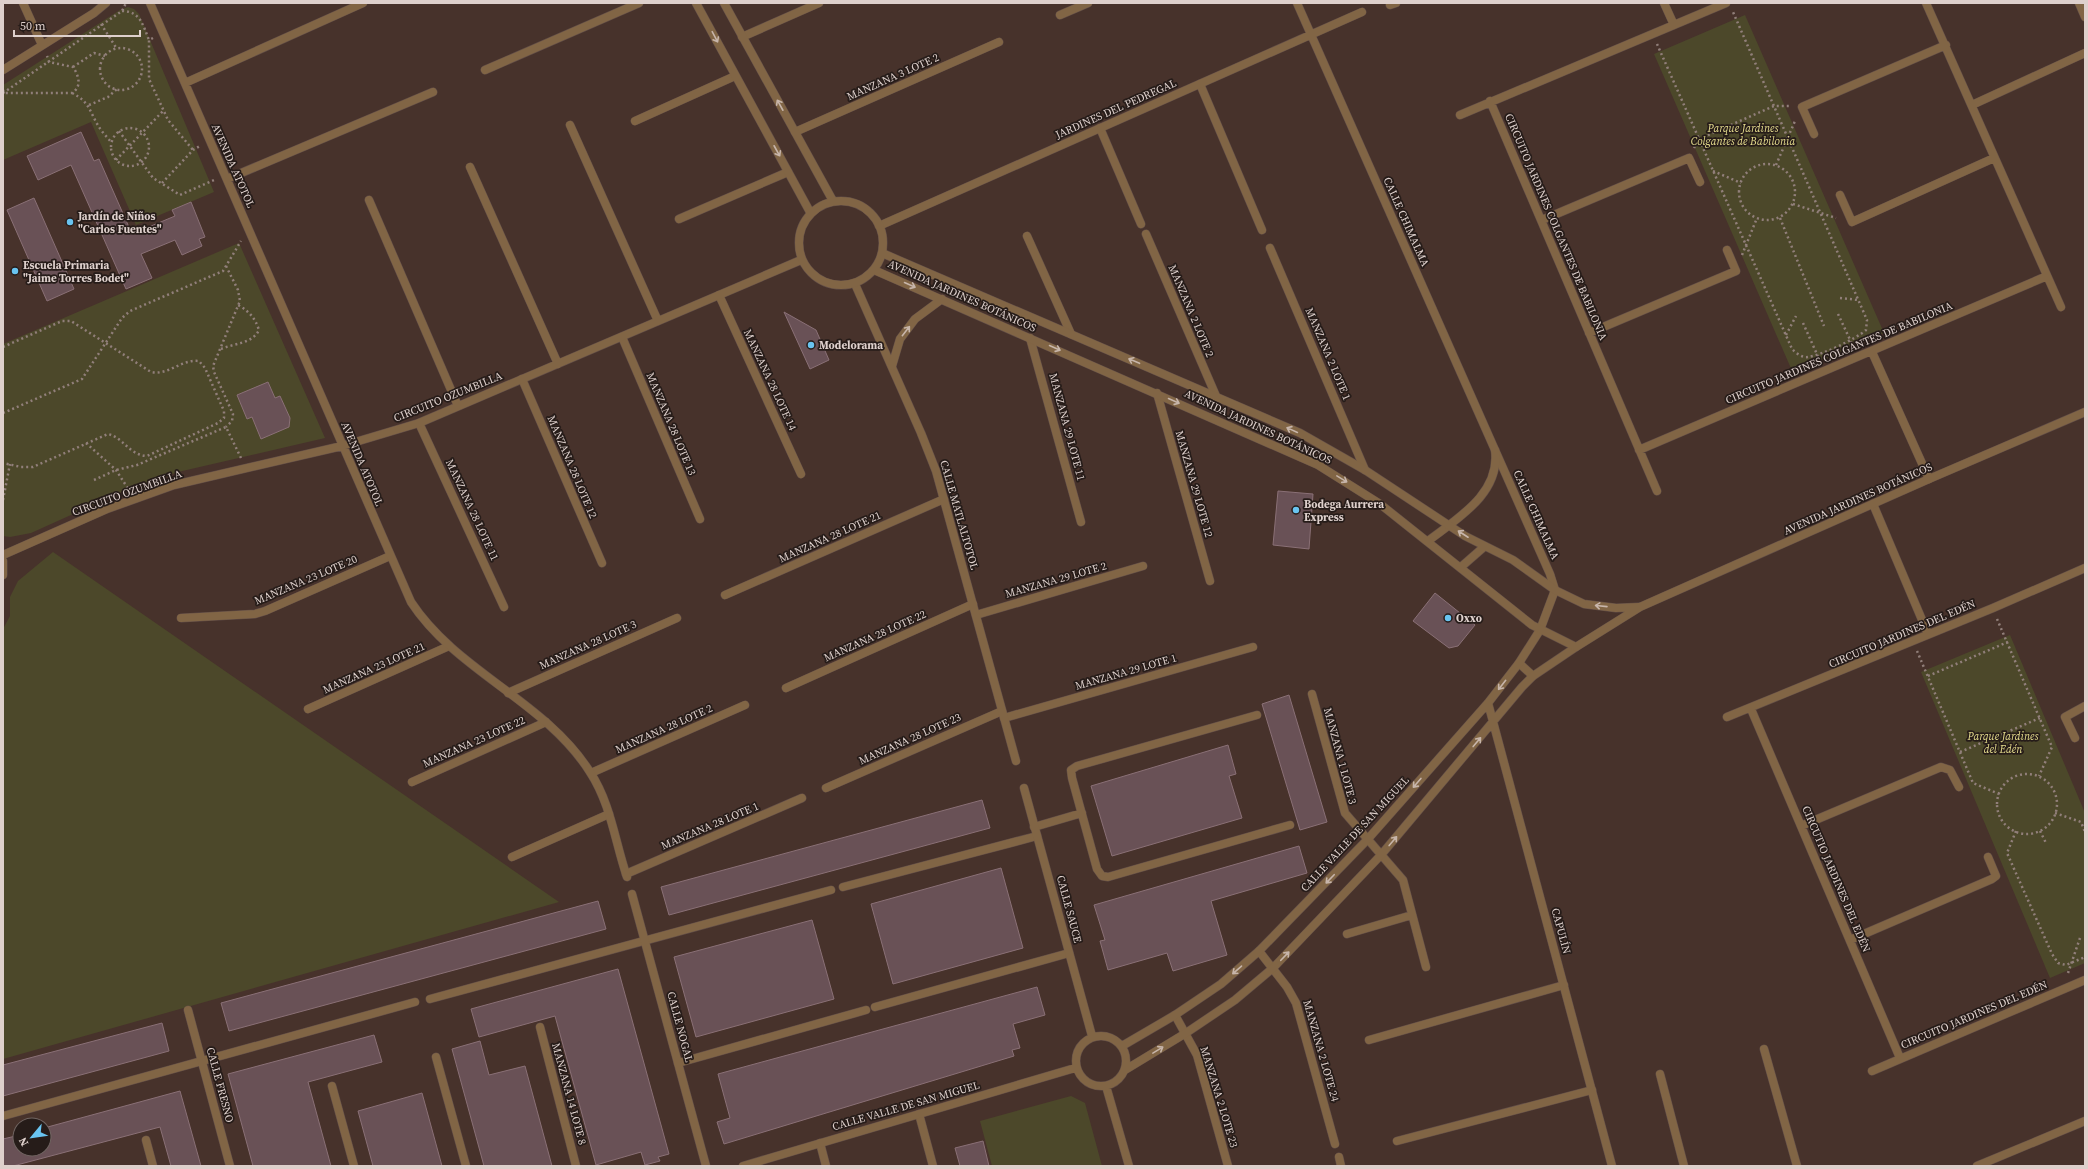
<svg xmlns="http://www.w3.org/2000/svg" width="2088" height="1169" font-family="'Source Serif 4',serif">
  <style>
    .green { fill: #4c482a }
    .building { fill: #695156; stroke: #8a7076 }
    .lines { fill: none; stroke-linecap: round; stroke-linejoin: round }
    .service-casing { stroke: #624e48; stroke-width: 9 }
    .minor-casing { stroke: #624e48; stroke-width: 9 }
    .tertiary-casing { stroke: #624e48; stroke-width: 9 }
    .path { stroke: #917f7a; stroke-width: 2.5; stroke-dasharray: 2 3; stroke-linecap: butt }
    .service { stroke: #816545; stroke-width: 8 }
    .minor { stroke: #816545; stroke-width: 8 }
    .tertiary { stroke: #816545; stroke-width: 8 }
    .oneway { stroke: #c7b5aa }
    .poi-dot { fill: #69c4f1; stroke: #261c19; stroke-width: 1.5 }
    .labels { text-anchor: middle; dominant-baseline: central; stroke-width: 3.5; stroke-linejoin: round; paint-order: stroke }
    .street-label { font-size: 11px; fill: #ded0cc; stroke: #261c19 }
    .park-label { font-size: 11px; font-style: italic; fill: #e6dd8e; stroke: #261c19 }
    .poi-label { font-size: 11px; font-weight: bold; fill: #ded0cc; stroke: #261c19; text-anchor: start }
  </style>
  <rect width="100%" height="100%" fill="#47322b"/>
  <path class="green" d="M 128,7 L 134,9 L 139,14 L 214,192 L 136,225 L 91,122 L 3,160 L 3,85 L 120,10 Z
    M 1745,15 L 1884,333 L 1793,373 L 1654,54 Z
    M 239,243 L 325,438 L 178,472 L 122,492 L 31,533 L 10,537 L 3,536 L 3,344 Z
    M 53,552 L 559,902 L 3,1059 L 3,629 L 10,616 L 10,597 L 18,581 Z
    M 2010,635 L 2085,813 L 2085,963 L 2050,978 L 1921,672 Z
    M 1071,1096 L 1085,1103 L 1102,1166 L 992,1166 L 980,1121 Z"/>
  <path class="building" d="M 81,132 L 94,161 L 99,159 L 132,234 L 175,216 L 172,210 L 191,202 L 205,237 L 199,239 L 202,246 L 182,255 L 175,240 L 141,254 L 152,278 L 126,289 L 71,165 L 38,180 L 27,156 Z
    M 34,198 L 74,289 L 47,301 L 7,210 Z
    M 784,312 L 816,330 L 829,360 L 810,369 Z
    M 268,382 L 275,398 L 280,396 L 290,418 L 289,427 L 261,439 L 252,417 L 247,419 L 237,395 Z
    M 1278,491 L 1313,494 L 1309,549 L 1273,545 Z
    M 1435,593 L 1475,625 L 1458,646 L 1449,648 L 1413,621 Z
    M 1289,695 L 1327,822 L 1300,830 L 1262,704 Z
    M 1228,745 L 1236,774 L 1229,776 L 1242,818 L 1112,856 L 1091,786 Z
    M 982,800 L 990,828 L 669,915 L 661,887 Z
    M 1299,846 L 1307,873 L 1211,901 L 1227,955 L 1173,971 L 1167,953 L 1108,970 L 1100,941 L 1105,940 L 1094,905 Z
    M 1001,868 L 1023,948 L 893,984 L 871,904 Z
    M 598,901 L 606,929 L 229,1031 L 221,1003 Z
    M 812,920 L 834,999 L 696,1037 L 674,957 Z
    M 618,969 L 669,1154 L 658,1157 L 660,1161 L 645,1165 L 641,1152 L 596,1165 L 555,1016 L 479,1037 L 471,1009 Z
    M 1037,987 L 1045,1015 L 1013,1024 L 1020,1048 L 1012,1050 L 1014,1056 L 724,1144 L 717,1122 L 730,1118 L 718,1074 Z
    M 162,1023 L 169,1051 L 3,1096 L 3,1065 Z
    M 374,1035 L 382,1062 L 308,1082 L 331,1166 L 253,1166 L 228,1074 Z
    M 480,1041 L 489,1075 L 525,1066 L 552,1166 L 484,1166 L 452,1049 Z
    M 180,1091 L 201,1166 L 171,1166 L 160,1127 L 13,1166 L 3,1166 L 3,1139 L 20,1135 L 20,1149 L 44,1149 L 44,1128 Z
    M 422,1093 L 442,1166 L 373,1166 L 358,1111 Z
    M 983,1141 L 989,1166 L 960,1166 L 955,1148 Z"/>
  <g class="lines">
    <defs>
      <path id="service" d="M 1060,15 L 1088,3
        M 742,37 L 819,3
        M 1200,84 L 1262,230
        M 1100,128 L 1141,224
        M 795,132 L 999,42
        M 1146,234 L 1216,396
        M 1027,236 L 1071,334
        M 1270,248 L 1365,470
        M 719,295 L 801,474
        M 622,337 L 700,519
        M 1030,338 L 1081,522
        M 522,379 L 602,563
        M 1157,393 L 1210,581
        M 419,423 L 504,607
        M 1495,450 L 1550,574 L 1555,590
        M 725,595 L 944,499
        M 976,615 L 1143,566
        M 181,618 L 255,614 L 265,611 L 390,556
        M 1519,663 L 1533,676
        M 786,688 L 973,604
        M 508,693 L 677,618
        M 1312,694 L 1345,813 L 1403,880 L 1426,967
        M 308,709 L 449,646
        M 1257,715 L 1077,766 L 1071,770 L 1072,778 L 1097,869 L 1102,876 L 1108,877 L 1290,825
        M 1004,718 L 1253,647
        M 591,773 L 745,705
        M 412,782 L 546,722
        M 826,788 L 1002,711
        M 1034,827 L 1082,813
        M 512,857 L 609,814
        M 626,874 L 802,798
        M 843,887 L 1037,836
        M 1347,934 L 1412,915
        M 1259,951 L 1287,987 L 1296,1003 L 1335,1144
        M 430,999 L 831,890
        M 875,1007 L 1069,953
        M 1175,1015 L 1197,1055 L 1228,1166
        M 540,1027 L 576,1166
        M 1369,1040 L 1564,985
        M 1764,1049 L 1797,1166
        M 436,1057 L 466,1166
        M 678,1063 L 866,1010
        M 1660,1074 L 1684,1166
        M 332,1086 L 354,1166
        M 919,1114 L 933,1166
        M 3,1116 L 415,1002
        M 146,1140 L 153,1166
        M 1397,1141 L 1592,1090
        M 820,1143 L 826,1166
        M 1339,1157 L 1341,1166"/>
      <path id="minor" d="M 23,3 L 42,45
        M 150,3 L 411,602 C 457,672 545,701 590,772 C 611,804 615,842 627,877
        M 1297,3 L 1495,450 C 1501,493 1458,518 1428,541
        M 1664,3 L 1674,25
        M 1926,3 L 2061,307
        M 1390,5 L 1396,3
        M 3,70 L 94,13 L 106,3
        M 485,70 L 639,3
        M 185,83 L 363,3
        M 1490,101 L 1657,491
        M 1972,105 L 2085,53
        M 1460,115 L 1726,3
        M 635,121 L 735,76
        M 570,125 L 658,321
        M 1814,134 L 1802,107 L 1946,45
        M 470,167 L 558,364
        M 227,179 L 433,92
        M 1840,195 L 1852,222 L 1994,158
        M 369,200 L 458,406
        M 679,219 L 788,172
        M 1542,220 L 1689,158 L 1700,182
        M 879,226 L 1362,12
        M 855,284 L 921,433 L 936,471 L 1016,761
        M 1589,333 L 1736,271 L 1727,250
        M 1872,352 L 1929,479
        M 1639,450 L 2047,276
        M 1873,504 L 1928,634
        M 3,555 L 107,509 L 174,485 L 342,446 L 419,423 L 801,260
        M 3,561 L 3,575
        M 1488,703 L 1612,1166
        M 1751,709 L 1900,1058
        M 1727,717 L 1993,608 L 2085,568
        M 2075,738 L 2065,717 L 2085,706
        M 1024,788 L 1092,1036
        M 1801,826 L 1941,767 L 1950,770 L 1959,787
        M 632,894 L 706,1166
        M 1850,940 L 1992,879 L 1996,876 L 1988,857
        M 188,1010 L 230,1166
        M1076 1061a25 25 0 1 1 50 0a25 25 0 1 1-50 0Z
        M 1122,1046 L 1175,1015 L 1221,984 L 1259,951 L 1367,840 L 1488,703 L 1519,663 L 1540,630 L 1555,590
        M 1125,1070 L 1186,1033 L 1235,1000 L 1273,968 L 1381,855 L 1522,687 L 1533,676 L 1576,647
        M 1872,1071 L 2085,980
        M 1106,1086 L 1129,1166
        M 743,1166 L 1075,1068
        M 1977,1166 L 2085,1121"/>
      <path id="tertiary" d="M 696,3 L 810,212
        M 724,3 L 833,201
        M 2079,3 L 2085,17
        M799 243a42 42 0 1 1 84 0a42 42 0 1 1-84 0Z
        M 882,253 L 1300,433 L 1365,470 L 1465,536 L 1513,560 L 1555,590 L 1584,604 L 1616,608 L 1639,607
        M 874,270 L 1318,465 L 1380,504 L 1532,625 L 1576,647 L 1640,607 L 1929,479 L 2085,412
        M 892,366 L 900,339 L 915,319 L 942,299
        M 1461,567 L 1485,546"/>
    </defs>
    <use href="#service" class="service-casing"/>
    <use href="#minor" class="minor-casing"/>
    <use href="#tertiary" class="tertiary-casing"/>
    <path class="path" d="M 122,11 C 140,11 143,25 149,40
      M 101,24 L 117,49
      M 153,38 L 149,40 L 149,79 L 168,120 L 193,150
      M 1657,44 L 1792,349 C 1796,353 1802,358 1808,357 C 1822,355 1856,339 1866,330 L 1867,320 L 1733,12
      M100 69a21 21 0 1 1 42 0a21 21 0 1 1-42 0Z
      M 73,67 L 94,53 L 105,56
      M 3,90 L 4,93 L 72,93 C 82,87 79,76 73,67 L 49,62 L 47,56
      M 3,93 L 122,11 L 126,3
      M 72,93 C 90,102 89,111 99,127 C 102,132 107,137 111,142
      M 89,105 L 108,97 L 117,89
      M111 147a19 19 0 1 1 38 0a19 19 0 1 1-38 0Z
      M 119,131 L 153,178 L 180,195 L 214,180
      M 1694,148 L 1699,139 L 1774,106 L 1790,106
      M 116,160 L 163,111
      M1739 192a28 28 0 1 1 56 0a28 28 0 1 1-56 0Z
      M 1776,165 L 1795,121
      M 1713,171 L 1741,183
      M 162,183 L 193,150 L 200,146
      M 1793,204 L 1836,218
      M 1780,218 L 1824,326
      M 1742,255 L 1757,218
      M 226,266 L 238,290 L 240,301 L 213,366 L 214,372 L 233,414 L 232,421 L 226,427
      M 1840,298 L 1858,300
      M 1838,314 L 1853,346
      M 1803,323 L 1820,361
      M 1786,335 L 1796,316
      M 3,347 L 62,321 L 71,321 L 151,372 C 168,376 181,359 199,361 L 205,368 L 224,411 L 224,418 L 218,423 L 147,456 C 129,455 124,438 108,434 L 33,467 L 21,467 L 3,463
      M 221,349 C 235,343 252,344 259,330 C 255,318 249,311 238,305
      M 3,413 L 82,379 L 122,318 L 130,311 L 223,271 L 241,241
      M 86,443 L 116,470 L 129,490
      M 94,480 L 116,470 L 137,465 L 226,427 L 241,458
      M 3,500 L 10,464
      M 1997,619 L 2052,747 L 2039,776
      M 1917,651 L 1973,783 L 1999,794
      M 1928,676 L 2008,642
      M 1960,752 L 2040,718
      M1997 804a30 30 0 1 1 60 0a30 30 0 1 1-60 0Z
      M 2055,813 L 2081,822 L 2085,832
      M 2016,831 L 2007,853 L 2052,954 L 2058,963 L 2066,965 L 2085,957
      M 2040,831 L 2046,843
      M 2068,973 L 2080,938"/>
    <use href="#service" class="service"/>
    <use href="#minor" class="minor"/>
    <use href="#tertiary" class="tertiary"/>
  </g>
  <defs><path id="oneway-shaft" d="M-6 0H5M1.5-3L5.5 0L1.5 3" fill="none" stroke-width="1.6" stroke-linecap="round" stroke-linejoin="round"/></defs>
  <g class="oneway">
    <use href="#oneway-shaft" transform="translate(715 37) rotate(62)"/>
    <use href="#oneway-shaft" transform="translate(780 105) rotate(-119)"/>
    <use href="#oneway-shaft" transform="translate(777 151) rotate(61)"/>
    <use href="#oneway-shaft" transform="translate(910 285) rotate(24)"/>
    <use href="#oneway-shaft" transform="translate(906 331) rotate(-52)"/>
    <use href="#oneway-shaft" transform="translate(1055 348) rotate(24)"/>
    <use href="#oneway-shaft" transform="translate(1134 361) rotate(-157)"/>
    <use href="#oneway-shaft" transform="translate(1174 401) rotate(24)"/>
    <use href="#oneway-shaft" transform="translate(1292 430) rotate(-155)"/>
    <use href="#oneway-shaft" transform="translate(1342 479) rotate(31)"/>
    <use href="#oneway-shaft" transform="translate(1463 534) rotate(-147)"/>
    <use href="#oneway-shaft" transform="translate(1601 606) rotate(-174)"/>
    <use href="#oneway-shaft" transform="translate(1502 685) rotate(128)"/>
    <use href="#oneway-shaft" transform="translate(1477 742) rotate(-50)"/>
    <use href="#oneway-shaft" transform="translate(1417 783) rotate(131)"/>
    <use href="#oneway-shaft" transform="translate(1393 841) rotate(-50)"/>
    <use href="#oneway-shaft" transform="translate(1330 879) rotate(134)"/>
    <use href="#oneway-shaft" transform="translate(1285 956) rotate(-46)"/>
    <use href="#oneway-shaft" transform="translate(1237 970) rotate(139)"/>
    <use href="#oneway-shaft" transform="translate(1158 1050) rotate(-31)"/>
  </g>
  <g class="poi-dot">
    <circle cx="70" cy="222" r="4"/>
    <circle cx="15" cy="271" r="4"/>
    <circle cx="811" cy="345" r="4"/>
    <circle cx="1296" cy="510" r="4"/>
    <circle cx="1448" cy="618" r="4"/>
  </g>
  <g class="labels">
    <g class="street-label">
      <text transform="translate(893 77) rotate(-24)">MANZANA 3 LOTE 2</text>
      <text transform="translate(1116 109) rotate(-24)">JARDINES DEL PEDREGAL</text>
      <text transform="translate(233 166) rotate(66)">AVENIDA ATOTOL</text>
      <text transform="translate(1406 222) rotate(66)">CALLE CHIMALMA</text>
      <text transform="translate(1556 227) rotate(67)">CIRCUITO JARDINES COLGANTES DE BABILONIA</text>
      <text transform="translate(962 296) rotate(24)">AVENIDA JARDINES BOTÁNICOS</text>
      <text transform="translate(1191 311) rotate(67)">MANZANA 2 LOTE 2</text>
      <text transform="translate(1839 353) rotate(-23)">CIRCUITO JARDINES COLGANTES DE BABILONIA</text>
      <text transform="translate(1328 354) rotate(67)">MANZANA 2 LOTE 1</text>
      <text transform="translate(770 380) rotate(65)">MANZANA 28 LOTE 14</text>
      <text transform="translate(448 397) rotate(-22)">CIRCUITO OZUMBILLA</text>
      <text transform="translate(671 424) rotate(67)">MANZANA 28 LOTE 13</text>
      <text transform="translate(1067 427) rotate(75)">MANZANA 29 LOTE 11</text>
      <text transform="translate(1258 427) rotate(25)">AVENIDA JARDINES BOTÁNICOS</text>
      <text transform="translate(362 464) rotate(67)">AVENIDA ATOTOL</text>
      <text transform="translate(572 467) rotate(67)">MANZANA 28 LOTE 12</text>
      <text transform="translate(1194 484) rotate(74)">MANZANA 29 LOTE 12</text>
      <text transform="translate(127 493) rotate(-20)">CIRCUITO OZUMBILLA</text>
      <text transform="translate(1858 499) rotate(-24)">AVENIDA JARDINES BOTÁNICOS</text>
      <text transform="translate(472 510) rotate(65)">MANZANA 28 LOTE 11</text>
      <text transform="translate(959 515) rotate(74)">CALLE MATLALTOTOL</text>
      <text transform="translate(1536 515) rotate(66)">CALLE CHIMALMA</text>
      <text transform="translate(830 537) rotate(-24)">MANZANA 28 LOTE 21</text>
      <text transform="translate(306 580) rotate(-23)">MANZANA 23 LOTE 20</text>
      <text transform="translate(1056 580) rotate(-16)">MANZANA 29 LOTE 2</text>
      <text transform="translate(1902 634) rotate(-23)">CIRCUITO JARDINES DEL EDÉN</text>
      <text transform="translate(875 636) rotate(-24)">MANZANA 28 LOTE 22</text>
      <text transform="translate(588 645) rotate(-24)">MANZANA 28 LOTE 3</text>
      <text transform="translate(374 668) rotate(-24)">MANZANA 23 LOTE 21</text>
      <text transform="translate(1126 672) rotate(-16)">MANZANA 29 LOTE 1</text>
      <text transform="translate(664 729) rotate(-24)">MANZANA 28 LOTE 2</text>
      <text transform="translate(910 739) rotate(-24)">MANZANA 28 LOTE 23</text>
      <text transform="translate(474 742) rotate(-24)">MANZANA 23 LOTE 22</text>
      <text transform="translate(1340 756) rotate(75)">MANZANA 1 LOTE 3</text>
      <text transform="translate(710 826) rotate(-23)">MANZANA 28 LOTE 1</text>
      <text transform="translate(1355 834) rotate(-47)">CALLE VALLE DE SAN MIGUEL</text>
      <text transform="translate(1836 879) rotate(67)">CIRCUTIO JARDINES DEL EDÉN</text>
      <text transform="translate(1069 909) rotate(75)">CALLE SAUCE</text>
      <text transform="translate(1561 931) rotate(75)">CAPULÍN</text>
      <text transform="translate(1974 1015) rotate(-23)">CIRCUITO JARDINES DEL EDÉN</text>
      <text transform="translate(680 1027) rotate(75)">CALLE NOGAL</text>
      <text transform="translate(1321 1051) rotate(74)">MANZANA 2 LOTE 24</text>
      <text transform="translate(220 1085) rotate(75)">CALLE FRESNO</text>
      <text transform="translate(569 1094) rotate(75)">MANZANA 14 LOTE 8</text>
      <text transform="translate(1219 1097) rotate(73)">MANZANA 2 LOTE 23</text>
      <text transform="translate(906 1106) rotate(-16)">CALLE VALLE DE SAN MIGUEL</text>
    </g>
    <g class="park-label">
      <text x="1743" y="128">Parque Jardines<tspan x="1743" dy="13">Colgantes de Babilonia</tspan></text>
      <text x="2003" y="736">Parque Jardines<tspan x="2003" dy="13">del Edén</tspan></text>
    </g>
    <g class="poi-label">
      <text x="78" y="216">Jardín de Niños<tspan x="78" dy="13">"Carlos Fuentes"</tspan></text>
      <text x="23" y="265">Escuela Primaria<tspan x="23" dy="13">"Jaime Torres Bodet"</tspan></text>
      <text x="819" y="345">Modelorama</text>
      <text x="1304" y="504">Bodega Aurrera<tspan x="1304" dy="13">Express</tspan></text>
      <text x="1456" y="618">Oxxo</text>
    </g>
  </g>
  <rect width="2088" height="1169" fill="none" stroke="#ded0cc" stroke-width="8"/>
  <g transform="translate(32 1137) rotate(241)"><circle r="19" fill="#261c19" stroke="#706461"/>
  <path d="M0-3L7 15L0 10L-7 15Z" fill="#69c4f1"/>
  <text y="-6" font-size="11" font-weight="bold" text-anchor="middle" fill="#ded0cc">N</text>
  </g>
  <path d="M14 30v6h126v-6" fill="none" stroke="#ded0cc" stroke-width="2"/>
  <text x="20" y="30" font-size="12" fill="#ded0cc" stroke="#261c19" stroke-width="3" paint-order="stroke">50 m</text>
</svg>
